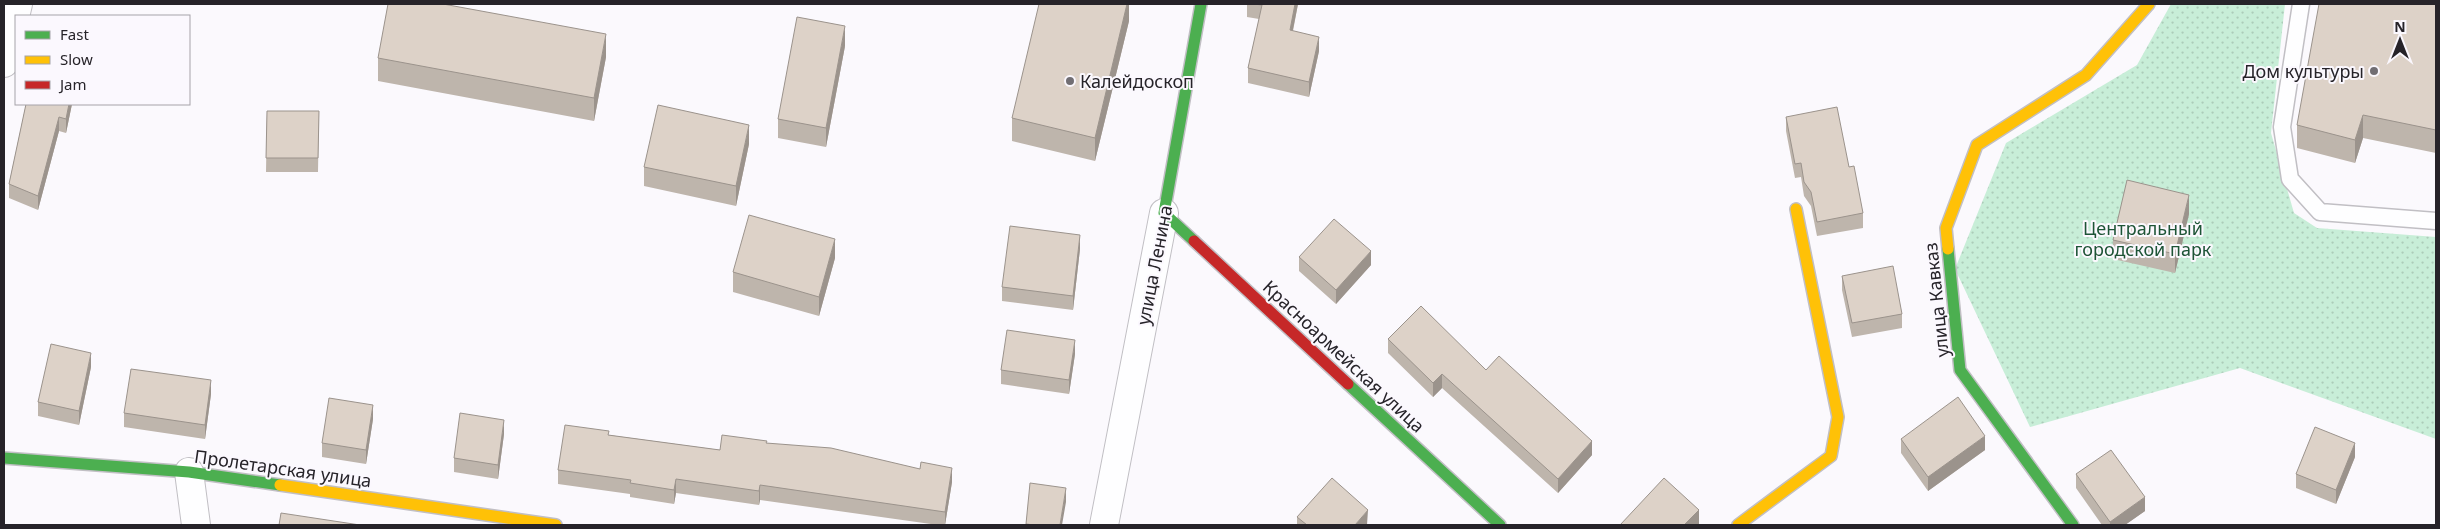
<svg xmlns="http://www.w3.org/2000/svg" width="2440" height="529" font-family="'Noto Sans',sans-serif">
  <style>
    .park { fill: url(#park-dots) }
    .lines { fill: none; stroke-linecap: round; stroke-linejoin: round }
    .lane-casing { stroke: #c1bfc4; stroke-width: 19 }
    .street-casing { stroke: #c1bfc4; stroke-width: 30 }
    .fast-casing { stroke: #c1bfc4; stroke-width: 14 }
    .slow-casing { stroke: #c1bfc4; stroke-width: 14 }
    .jam-casing { stroke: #c1bfc4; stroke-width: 14 }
    .lane { stroke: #fefeff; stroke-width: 16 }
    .street { stroke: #fefeff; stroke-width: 28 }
    .fast { stroke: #4caf50; stroke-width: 11 }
    .slow { stroke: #ffc107; stroke-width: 11 }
    .jam { stroke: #c62828; stroke-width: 11 }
    .wall { fill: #beb5ac }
    .shaded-wall { fill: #9b938c }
    .building { fill: #ddd2c8; stroke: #9b938c }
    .poi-dot { fill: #716e73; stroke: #fbf8fe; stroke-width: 2 }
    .labels { text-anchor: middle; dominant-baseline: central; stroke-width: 4; stroke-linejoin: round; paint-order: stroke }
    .poi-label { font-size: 18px; fill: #262329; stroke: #fbf8fe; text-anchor: end }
    .park-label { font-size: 18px; fill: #1d5436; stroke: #fbf8fe }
    .street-label { font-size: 18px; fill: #262329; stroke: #fbf8fe }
  </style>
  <defs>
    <pattern id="park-dots" width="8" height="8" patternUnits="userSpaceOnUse" patternTransform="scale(1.25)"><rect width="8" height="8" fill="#c8eed8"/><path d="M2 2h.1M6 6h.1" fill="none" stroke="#acccb9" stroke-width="1.8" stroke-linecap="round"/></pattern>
  </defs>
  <rect width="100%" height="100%" fill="#fbf9fd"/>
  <path class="park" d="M 2171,4 L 2285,4 L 2271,133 L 2294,213 L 2317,228 L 2436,237 L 2436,439 L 2240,368 L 2030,427 L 1955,269 L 2006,143 L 2137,65 Z"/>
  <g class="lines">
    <defs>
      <path id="lane" d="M 2301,4 L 2282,127 L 2290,179 L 2320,212 L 2436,221"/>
      <path id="street" d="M 4,63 L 18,4
        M 189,472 L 196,525
        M 1104,525 L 1164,213"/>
      <path id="fast" d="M 1194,241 L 1164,213 L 1201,4
        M 1948,249 L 1960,370 L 2073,525
        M 1348,384 L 1500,525
        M 4,458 L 189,472 L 280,485"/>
      <path id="slow" d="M 1948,249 L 1946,228 L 1977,145 L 2086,75 L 2149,4
        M 280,485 L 556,525
        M 1738,525 L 1831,456 L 1838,417 L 1796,209"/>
      <path id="jam" d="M 1194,241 L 1348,384"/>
    </defs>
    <use href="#lane" class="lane-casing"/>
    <use href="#street" class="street-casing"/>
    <use href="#fast" class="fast-casing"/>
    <use href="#slow" class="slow-casing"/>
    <use href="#jam" class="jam-casing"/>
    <use href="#lane" class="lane"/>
    <use href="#street" class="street"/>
    <use href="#fast" class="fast"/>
    <use href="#slow" class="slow"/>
    <use href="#jam" class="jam"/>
  </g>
  <path class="wall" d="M 1129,4 L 1129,21 L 1095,161 L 1012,141 L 1012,118 Z
    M 1247,4 L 1298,4 L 1293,31 L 1319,51 L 1309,97 L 1248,83 L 1248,68 L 1259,19 L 1247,17 Z
    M 2436,4 L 2436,153 L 2363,138 L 2355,163 L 2297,148 L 2297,125 Z
    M 845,46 L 826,147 L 778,138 L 778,119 Z
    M 606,57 L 594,121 L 378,81 L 378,58 Z
    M 26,104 L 72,104 L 66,133 L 59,131 L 38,210 L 9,198 L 9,184 Z
    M 267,111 L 319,111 L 318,172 L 266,172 Z
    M 1786,117 L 1849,167 L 1863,213 L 1863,228 L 1817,236 L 1811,206 L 1804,196 L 1801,177 L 1795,178 L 1786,131 Z
    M 749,144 L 736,206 L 644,186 L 644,167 Z
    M 2189,214 L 2175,273 L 2113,259 L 2113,240 Z
    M 1080,249 L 1073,310 L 1002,301 L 1002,287 Z
    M 1299,257 L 1371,265 L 1336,304 L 1299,271 Z
    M 835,258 L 819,316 L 733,292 L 733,272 Z
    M 1842,276 L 1902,314 L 1902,328 L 1852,337 L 1842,290 Z
    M 1388,339 L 1486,370 L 1592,455 L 1558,493 L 1442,388 L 1433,397 L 1388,353 Z
    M 1075,354 L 1069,394 L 1001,384 L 1001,370 Z
    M 91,367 L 79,425 L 38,416 L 38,402 Z
    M 211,394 L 205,439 L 124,427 L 124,413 Z
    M 373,419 L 366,464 L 322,457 L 322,443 Z
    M 504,434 L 498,479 L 454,472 L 454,458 Z
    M 609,435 L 720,450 L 767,443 L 952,482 L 945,525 L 938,525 L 760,500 L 759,505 L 676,493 L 674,504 L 630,497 L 630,494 L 558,484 L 558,470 Z
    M 1901,439 L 1985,450 L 1928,491 L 1901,453 Z
    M 2355,457 L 2336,504 L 2296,488 L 2296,474 Z
    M 2076,474 L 2145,511 L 2125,525 L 2102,525 L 2076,488 Z
    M 1297,517 L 1368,525 L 1297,525 Z"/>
  <path class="shaded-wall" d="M 1127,4 L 1129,4 L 1129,21 L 1095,161 L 1095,138 Z
    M 1295,4 L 1298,4 L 1290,44 L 1290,30 Z
    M 845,26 L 845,46 L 826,147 L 826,128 Z
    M 606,34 L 606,57 L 594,121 L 594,98 Z
    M 1319,37 L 1319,51 L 1309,97 L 1309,82 Z
    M 69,104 L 72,104 L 66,133 L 66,119 Z
    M 2363,115 L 2363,138 L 2355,163 L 2355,140 Z
    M 59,117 L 59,131 L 38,210 L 38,196 Z
    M 749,125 L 749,144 L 736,206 L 736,186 Z
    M 2189,195 L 2189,214 L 2175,273 L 2175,254 Z
    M 1080,235 L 1080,249 L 1073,310 L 1073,296 Z
    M 835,239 L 835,258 L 819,316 L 819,297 Z
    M 1371,251 L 1371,265 L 1336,304 L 1336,290 Z
    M 5,334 L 5,348 L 4,352 L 4,338 Z
    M 1075,340 L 1075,354 L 1069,394 L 1069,380 Z
    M 91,353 L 91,367 L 79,425 L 79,411 Z
    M 1442,374 L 1442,388 L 1433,397 L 1433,383 Z
    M 211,380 L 211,394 L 205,439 L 205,425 Z
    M 373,405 L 373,419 L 366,464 L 366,450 Z
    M 504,420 L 504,434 L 498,479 L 498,465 Z
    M 1985,436 L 1985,450 L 1928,491 L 1928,477 Z
    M 1592,441 L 1592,455 L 1558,493 L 1558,479 Z
    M 2355,443 L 2355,457 L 2336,504 L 2336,490 Z
    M 952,468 L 952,482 L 945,525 L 945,512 Z
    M 676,479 L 676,493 L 674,504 L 674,490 Z
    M 760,485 L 760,500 L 759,505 L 759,491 Z
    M 1066,488 L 1066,502 L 1062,525 L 1060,525 Z
    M 2145,497 L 2145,511 L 2125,525 L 2110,525 L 2110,522 Z
    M 1368,510 L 1367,525 L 1355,525 Z
    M 1699,510 L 1699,524 L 1698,525 L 1684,525 Z"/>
  <path class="building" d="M 388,4 L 443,4 L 606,34 L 594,98 L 378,58 Z
    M 1039,4 L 1127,4 L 1095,138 L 1012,118 Z
    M 1254,4 L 1295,4 L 1290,30 L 1319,37 L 1309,82 L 1248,68 L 1262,5 Z
    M 2319,4 L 2436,4 L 2436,130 L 2363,115 L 2355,140 L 2297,125 Z
    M 797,17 L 845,26 L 826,128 L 778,119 Z
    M 26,104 L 69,104 L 66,119 L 59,117 L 38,196 L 9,184 Z
    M 658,105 L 749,125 L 736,186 L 644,167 Z
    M 1837,107 L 1849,167 L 1854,166 L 1863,213 L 1817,222 L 1811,192 L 1804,182 L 1801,163 L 1795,164 L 1786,117 Z
    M 267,111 L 319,111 L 318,158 L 266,158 Z
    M 2127,180 L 2189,195 L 2175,254 L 2113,240 Z
    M 749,215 L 835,239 L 819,297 L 733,272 Z
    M 1334,219 L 1371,251 L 1336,290 L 1299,257 Z
    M 1010,226 L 1080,235 L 1073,296 L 1002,287 Z
    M 1893,266 L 1902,314 L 1852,323 L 1842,276 Z
    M 1421,306 L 1486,370 L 1499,356 L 1592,441 L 1558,479 L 1442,374 L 1433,383 L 1388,339 Z
    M 1007,330 L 1075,340 L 1069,380 L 1001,370 Z
    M 51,344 L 91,353 L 79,411 L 38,402 Z
    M 131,369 L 211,380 L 205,425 L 124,413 Z
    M 1958,397 L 1985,436 L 1928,477 L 1901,439 Z
    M 329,398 L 373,405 L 366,450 L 322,443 Z
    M 460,413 L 504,420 L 498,465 L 454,458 Z
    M 565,425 L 609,431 L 608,435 L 720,450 L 722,435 L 767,441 L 766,443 L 831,448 L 920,469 L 921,462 L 952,468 L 945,512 L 760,485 L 759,491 L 676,479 L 674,490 L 630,483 L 631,480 L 558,470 Z
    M 2315,427 L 2355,443 L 2336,490 L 2296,474 Z
    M 2111,450 L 2145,497 L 2110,522 L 2076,474 Z
    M 1332,478 L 1368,510 L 1355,525 L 1307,525 L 1297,517 Z
    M 1664,478 L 1699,510 L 1684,525 L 1620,525 Z
    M 1030,483 L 1066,488 L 1060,525 L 1034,525 L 1026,524 Z
    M 281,513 L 360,525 L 279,525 Z"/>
  <g class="poi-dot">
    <circle cx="2374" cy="71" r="5"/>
    <circle cx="1070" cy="81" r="5"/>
  </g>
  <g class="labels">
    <g class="poi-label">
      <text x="2364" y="71">Дом культуры</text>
      <text x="1080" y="81" text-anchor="start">Калейдоскоп</text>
    </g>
    <g class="park-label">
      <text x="2143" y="228">Центральный<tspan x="2143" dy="21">городской парк</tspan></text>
    </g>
    <g class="street-label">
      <text transform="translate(1154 265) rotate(-79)">улица Ленина</text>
      <text transform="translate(1936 300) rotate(-96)">улица Кавказ</text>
      <text transform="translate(1344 356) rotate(43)">Красноармейская улица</text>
      <text transform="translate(283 468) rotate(8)">Пролетарская улица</text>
    </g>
  </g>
  <rect width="2440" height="529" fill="none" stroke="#262329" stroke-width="10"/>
  <rect x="15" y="15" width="175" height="90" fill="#fbf8fe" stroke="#a6a3a9"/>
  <rect x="25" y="31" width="25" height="8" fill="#4caf50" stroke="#a6a3a9"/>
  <text x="60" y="40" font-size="15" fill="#262329">Fast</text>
  <rect x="25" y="56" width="25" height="8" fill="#ffc107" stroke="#a6a3a9"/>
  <text x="60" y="65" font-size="15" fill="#262329">Slow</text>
  <rect x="25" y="81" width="25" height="8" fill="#c62828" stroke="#a6a3a9"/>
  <text x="60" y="90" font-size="15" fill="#262329">Jam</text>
  <g transform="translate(2400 40)" stroke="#fbf8fe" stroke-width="4" paint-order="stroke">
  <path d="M0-4L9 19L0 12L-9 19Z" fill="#262329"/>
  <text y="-8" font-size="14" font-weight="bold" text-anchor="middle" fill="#262329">N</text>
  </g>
</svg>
